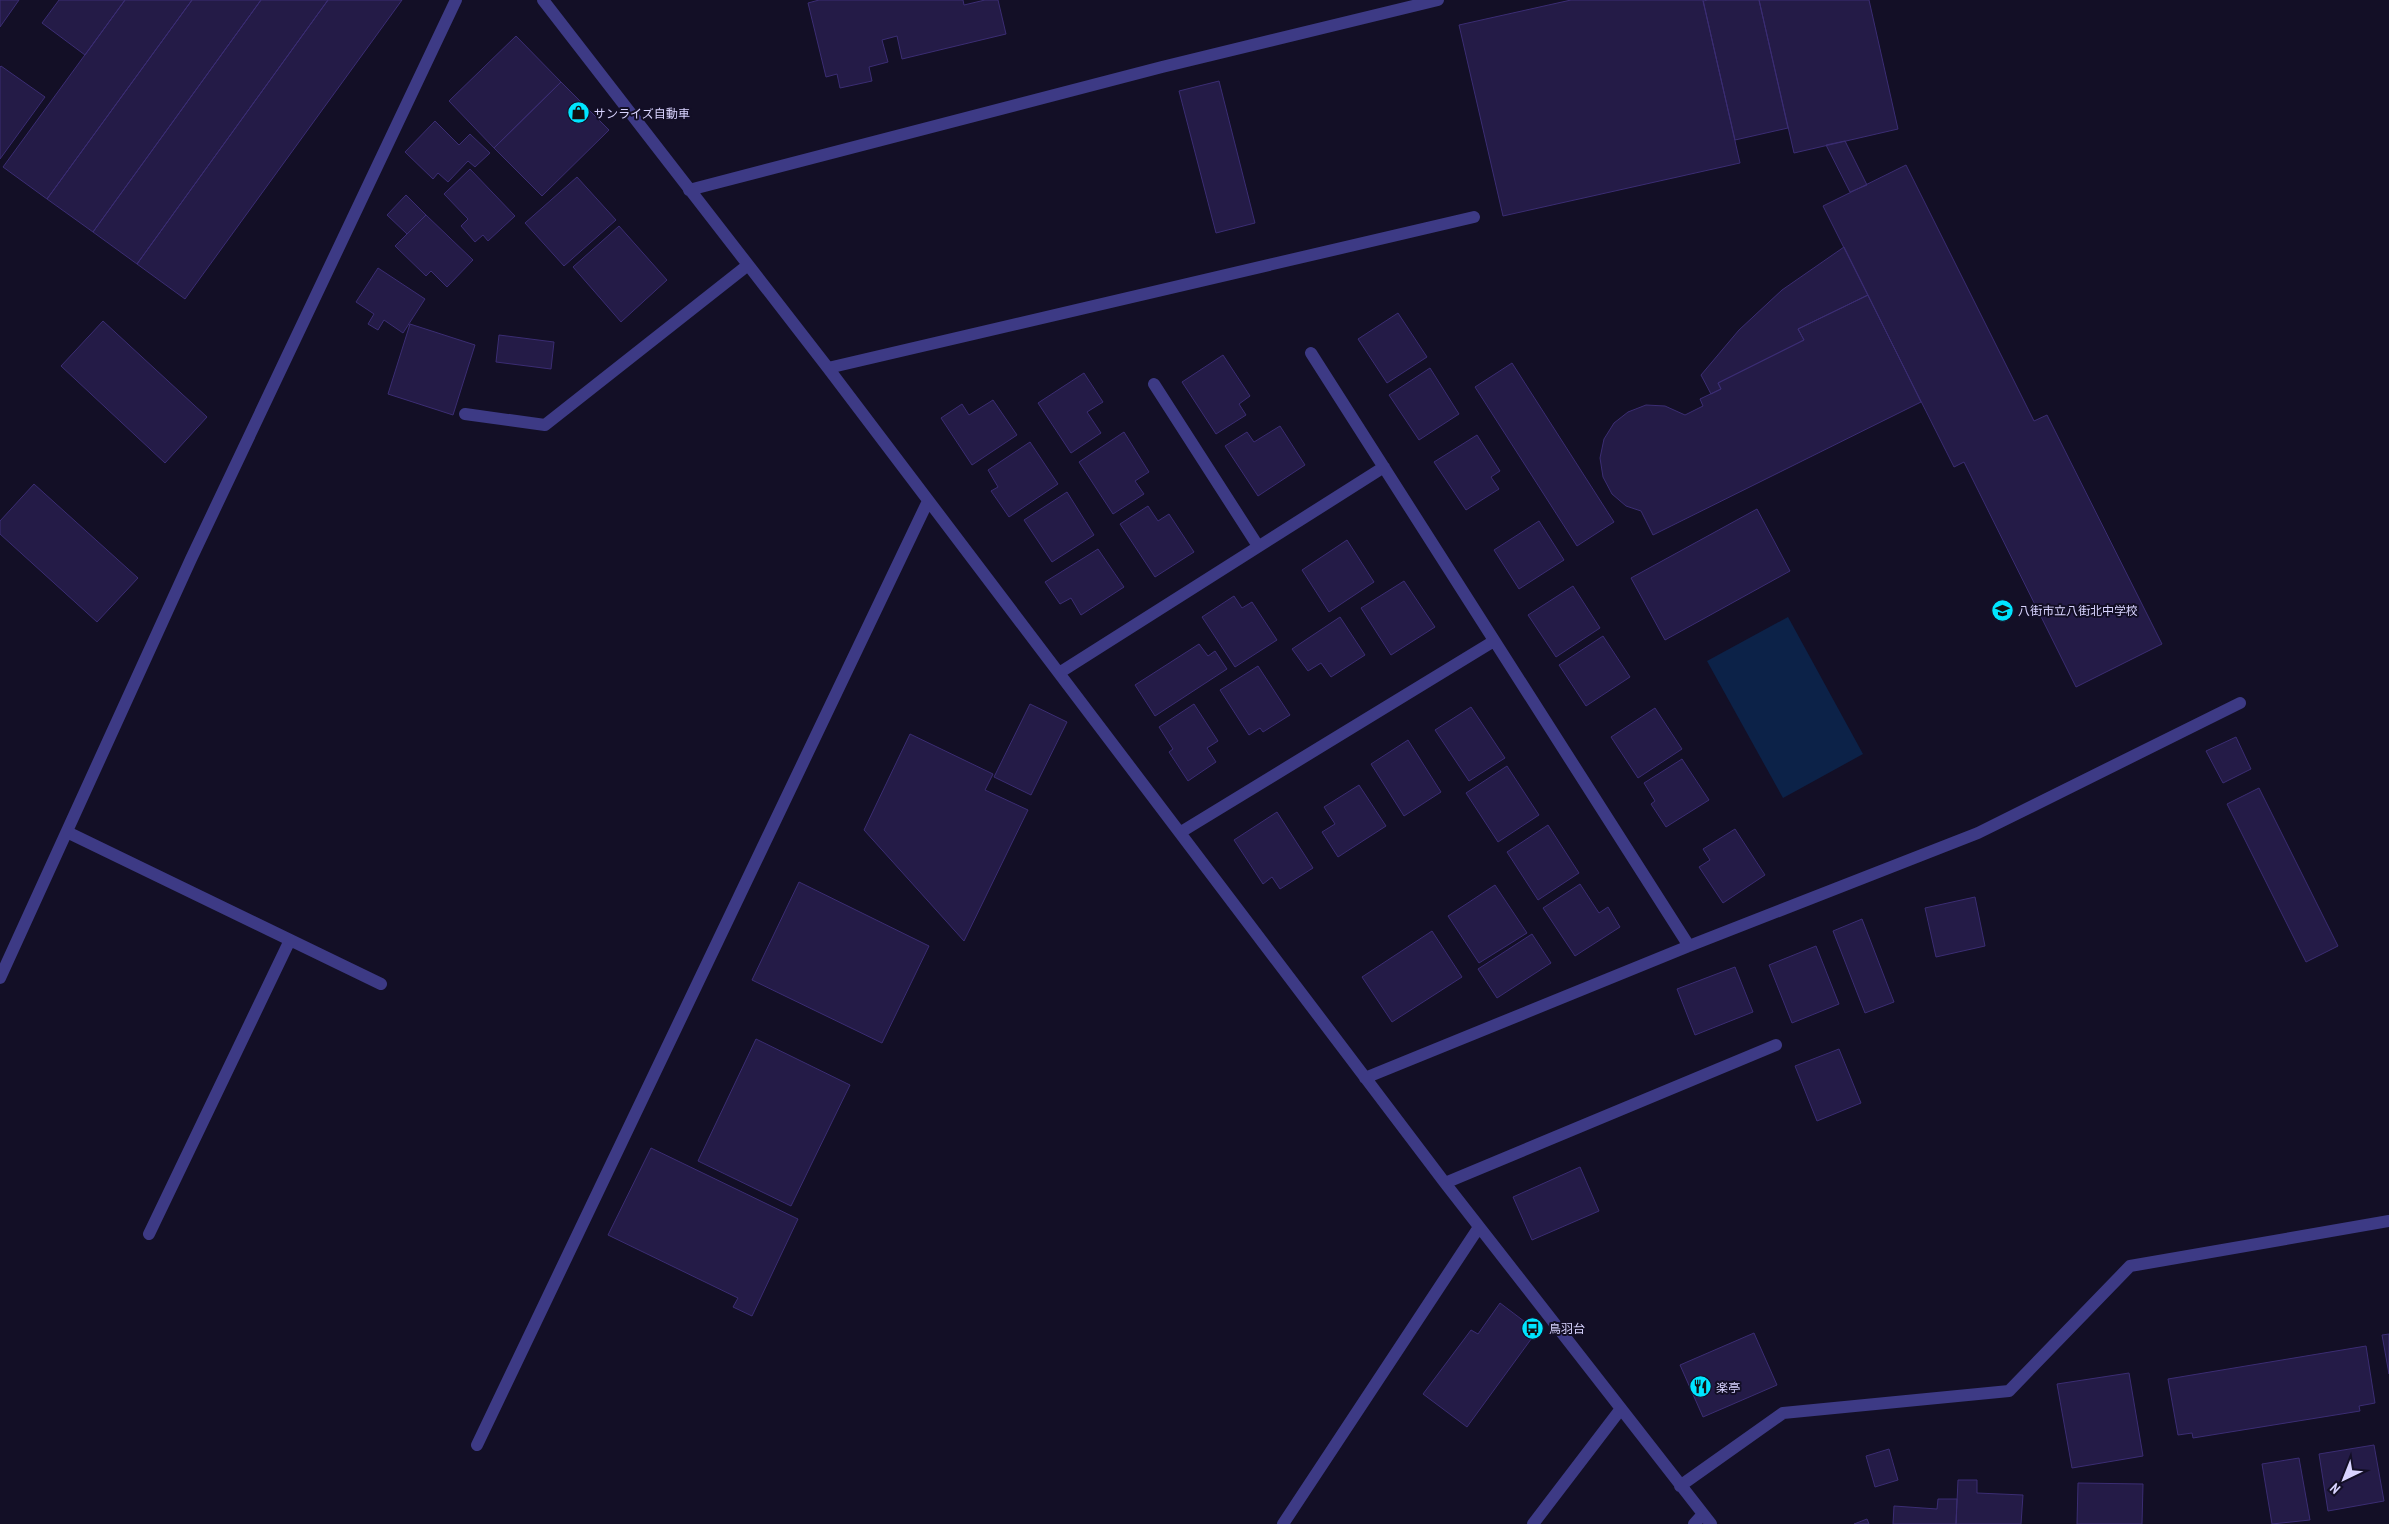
<svg xmlns="http://www.w3.org/2000/svg" width="2389" height="1524" font-family="'PT Sans Narrow','Noto Sans JP',sans-serif">
  <style>
    .water { fill: #0c2248 }
    .building { fill: #241b47; stroke: #3b2d73 }
    .lines { fill: none; stroke-linecap: round; stroke-linejoin: round }
    .minor { stroke: #3d3a85; stroke-width: 12 }
    .labels { text-anchor: middle; dominant-baseline: central; stroke-width: 4; stroke-linejoin: round; paint-order: stroke }
    .poi-label { font-size: 12px; fill: #d9d4ff; stroke: #130f26; text-anchor: start }
  </style>
  <rect width="100%" height="100%" fill="#130f26"/>
  <path class="water" d="M 1788,617 L 1863,754 L 1783,798 L 1707,661 Z"/>
  <path class="building" d="M 0,0 L 19,0 L 0,27 Z
    M 59,0 L 125,0 L 85,55 L 42,23 Z
    M 125,0 L 192,0 L 47,199 L 3,167 Z
    M 192,0 L 261,0 L 93,232 L 47,199 Z
    M 261,0 L 328,0 L 137,264 L 93,232 Z
    M 328,0 L 402,0 L 185,299 L 137,264 Z
    M 819,0 L 963,0 L 964,5 L 985,0 L 998,0 L 1006,34 L 902,59 L 897,36 L 882,40 L 888,62 L 869,67 L 872,81 L 840,88 L 837,74 L 826,77 L 808,3 Z
    M 1571,0 L 1703,0 L 1740,163 L 1503,216 L 1459,25 Z
    M 1708,0 L 1759,0 L 1788,128 L 1735,140 L 1703,1 Z
    M 1759,0 L 1869,0 L 1898,129 L 1794,153 Z
    M 516,36 L 561,82 L 494,148 L 449,101 Z
    M 1,66 L 45,97 L 0,159 L 0,67 Z
    M 1219,81 L 1255,223 L 1216,233 L 1179,91 Z
    M 561,82 L 609,130 L 542,196 L 494,148 Z
    M 435,121 L 459,145 L 470,134 L 490,153 L 475,167 L 468,161 L 448,182 L 438,173 L 433,179 L 405,152 Z
    M 1845,141 L 1867,185 L 1850,192 L 1826,145 Z
    M 1906,165 L 2034,421 L 2047,415 L 2162,644 L 2076,687 L 1964,462 L 1954,467 L 1823,206 Z
    M 470,169 L 515,216 L 488,241 L 483,235 L 475,242 L 461,226 L 468,219 L 444,194 Z
    M 577,177 L 616,220 L 564,266 L 525,223 Z
    M 406,195 L 426,215 L 407,234 L 387,215 Z
    M 426,215 L 473,260 L 447,287 L 431,271 L 426,276 L 395,246 Z
    M 619,226 L 667,280 L 621,322 L 573,267 Z
    M 1844,247 L 1868,295 L 1798,329 L 1804,340 L 1718,383 L 1721,389 L 1711,394 L 1701,375 L 1739,330 L 1782,290 Z
    M 378,268 L 425,299 L 403,333 L 384,320 L 378,330 L 368,324 L 374,314 L 356,302 Z
    M 1868,295 L 1921,402 L 1653,535 L 1641,511 L 1626,506 L 1612,494 L 1603,477 L 1600,458 L 1604,439 L 1614,423 L 1628,412 L 1646,405 L 1665,406 L 1685,415 L 1703,406 L 1700,399 L 1721,389 L 1718,383 L 1804,340 L 1798,329 Z
    M 1398,313 L 1427,357 L 1387,383 L 1358,339 Z
    M 103,321 L 207,417 L 165,463 L 61,366 Z
    M 410,324 L 475,345 L 453,415 L 388,394 Z
    M 499,335 L 554,342 L 551,369 L 496,362 Z
    M 1223,355 L 1250,396 L 1239,404 L 1246,415 L 1216,434 L 1182,382 Z
    M 1512,363 L 1614,522 L 1577,546 L 1475,387 Z
    M 1430,368 L 1459,414 L 1419,440 L 1389,395 Z
    M 1084,373 L 1103,402 L 1087,412 L 1101,433 L 1071,453 L 1038,403 Z
    M 993,400 L 1017,435 L 972,465 L 941,418 L 962,404 L 969,415 Z
    M 1280,426 L 1305,465 L 1258,496 L 1225,446 L 1247,432 L 1254,442 Z
    M 1124,432 L 1149,472 L 1135,481 L 1144,494 L 1113,514 L 1079,462 Z
    M 1477,435 L 1500,471 L 1491,477 L 1499,489 L 1466,510 L 1434,462 Z
    M 1030,442 L 1058,484 L 1009,517 L 991,491 L 998,487 L 988,470 Z
    M 34,484 L 138,578 L 97,622 L 0,534 L 0,521 Z
    M 1067,492 L 1094,535 L 1052,562 L 1024,520 Z
    M 1148,506 L 1158,521 L 1169,514 L 1194,552 L 1155,577 L 1120,524 Z
    M 1757,509 L 1790,571 L 1665,640 L 1631,578 Z
    M 1539,521 L 1564,560 L 1519,589 L 1494,550 Z
    M 1347,540 L 1374,582 L 1329,612 L 1302,570 Z
    M 1098,549 L 1124,587 L 1081,615 L 1071,598 L 1060,604 L 1045,582 Z
    M 1404,581 L 1435,627 L 1391,655 L 1361,608 Z
    M 1573,586 L 1600,628 L 1556,657 L 1528,615 Z
    M 1234,596 L 1242,608 L 1252,602 L 1277,640 L 1235,667 L 1202,617 Z
    M 1340,617 L 1365,655 L 1331,677 L 1321,663 L 1308,671 L 1292,649 Z
    M 1603,636 L 1630,677 L 1586,706 L 1559,665 Z
    M 1199,644 L 1208,656 L 1215,651 L 1227,669 L 1155,716 L 1135,685 Z
    M 1258,666 L 1290,715 L 1263,732 L 1260,728 L 1249,735 L 1220,690 Z
    M 1030,704 L 1067,722 L 1031,795 L 994,777 Z
    M 1194,704 L 1218,741 L 1207,748 L 1216,762 L 1188,781 L 1169,752 L 1173,749 L 1159,727 Z
    M 1471,707 L 1505,758 L 1469,781 L 1435,730 Z
    M 1655,708 L 1682,749 L 1638,778 L 1611,737 Z
    M 910,734 L 993,774 L 985,790 L 1028,810 L 964,941 L 864,830 Z
    M 2236,737 L 2251,769 L 2223,783 L 2206,751 Z
    M 1408,740 L 1441,792 L 1404,816 L 1371,764 Z
    M 1682,759 L 1709,800 L 1666,827 L 1651,804 L 1655,801 L 1644,783 Z
    M 1507,766 L 1539,815 L 1498,842 L 1466,793 Z
    M 1359,785 L 1386,826 L 1338,857 L 1322,832 L 1335,824 L 1324,807 Z
    M 2259,788 L 2338,946 L 2306,962 L 2227,804 Z
    M 1277,812 L 1313,868 L 1280,889 L 1272,877 L 1263,884 L 1234,840 Z
    M 1548,825 L 1579,873 L 1538,900 L 1507,852 Z
    M 1735,829 L 1765,875 L 1723,903 L 1699,867 L 1710,860 L 1703,849 Z
    M 799,882 L 929,946 L 882,1043 L 752,980 Z
    M 1580,884 L 1599,913 L 1608,907 L 1620,927 L 1575,956 L 1543,908 Z
    M 1495,885 L 1527,933 L 1479,963 L 1448,916 Z
    M 1975,897 L 1985,946 L 1936,957 L 1925,908 Z
    M 1862,919 L 1894,1002 L 1865,1013 L 1833,931 Z
    M 1432,931 L 1462,977 L 1392,1022 L 1362,977 Z
    M 1532,934 L 1551,963 L 1497,998 L 1478,969 Z
    M 1816,946 L 1839,1004 L 1792,1023 L 1769,965 Z
    M 1735,967 L 1753,1012 L 1695,1035 L 1677,989 Z
    M 756,1039 L 850,1085 L 791,1206 L 698,1161 Z
    M 1839,1049 L 1861,1103 L 1817,1121 L 1795,1066 Z
    M 651,1148 L 798,1219 L 752,1316 L 733,1307 L 738,1298 L 608,1235 Z
    M 1580,1167 L 1599,1211 L 1532,1240 L 1513,1197 Z
    M 1500,1303 L 1537,1331 L 1467,1427 L 1423,1394 L 1471,1330 L 1478,1334 Z
    M 1754,1333 L 1777,1385 L 1703,1417 L 1680,1365 Z
    M 2389,1334 L 2389,1374 L 2382,1335 Z
    M 2366,1346 L 2375,1403 L 2359,1406 L 2360,1411 L 2193,1438 L 2192,1433 L 2178,1435 L 2168,1379 Z
    M 2129,1373 L 2143,1456 L 2072,1468 L 2057,1384 Z
    M 2374,1445 L 2384,1501 L 2328,1511 L 2319,1454 Z
    M 1889,1449 L 1898,1480 L 1875,1487 L 1866,1456 Z
    M 2299,1458 L 2310,1520 L 2272,1524 L 2262,1464 Z
    M 1958,1480 L 1977,1480 L 1977,1493 L 2023,1495 L 2021,1524 L 1956,1524 Z
    M 2078,1483 L 2143,1484 L 2142,1524 L 2077,1524 Z
    M 1938,1499 L 1957,1499 L 1956,1524 L 1893,1524 L 1894,1506 L 1937,1509 Z
    M 1867,1519 L 1869,1524 L 1854,1524 Z"/>
  <g class="lines">
    <path class="minor" d="M 543,0 L 828,368 L 1445,1183 L 1711,1524
      M 689,190 L 1162,67 L 1438,0
      M 1311,353 L 1689,946
      M 828,368 L 1474,217
      M 1154,384 L 1258,546
      M 465,414 L 545,425 L 748,265
      M 1059,673 L 1384,467
      M 67,832 L 381,984
      M 1181,832 L 1494,641
      M 0,978 L 191,559 L 456,0
      M 1365,1078 L 1689,946 L 1978,833 L 2240,703
      M 1445,1183 L 1776,1045
      M 149,1234 L 290,940
      M 477,1445 L 928,501
      M 1680,1486 L 1783,1413 L 2009,1391 L 2130,1266 L 2389,1221
      M 1283,1524 L 1479,1227
      M 1533,1524 L 1620,1410
      M 1694,1524 L 1703,1514"/>
  </g>
  <defs>
    <symbol id="shop-disc" viewBox="-11 -11 22 22"><circle r="9.5" fill="#00e5ff" stroke="#130f26"/><path d="M-5-2.5h2.3a2.7 3.5 0 0 1 5.4 0H5L5.5 6h-11ZM-1.5-2.5h3a1.5 2.3 0 0 0-3 0Z" fill="#111"/></symbol>
    <symbol id="school-disc" viewBox="-11 -11 22 22"><circle r="9.5" fill="#00e5ff" stroke="#130f26"/><path d="M0-5L7-2L0 1L-7-2ZM-4 1L0 2.5L4 1V4Q0 6-4 4Z" fill="#111"/></symbol>
    <symbol id="bus-disc" viewBox="-11 -11 22 22"><circle r="9.5" fill="#00e5ff" stroke="#130f26"/><path d="M-5-6H5V4H4V6H2V4H-2V6H-4V4H-5ZM-3.5-4V0h7V-4ZM-3.5 1.2v1.5H-2V1.2ZM2 1.2v1.5H3.5V1.2Z" fill="#111"/></symbol>
    <symbol id="restaurant-disc" viewBox="-11 -11 22 22"><circle r="9.5" fill="#00e5ff" stroke="#130f26"/><path d="M-5-6h1v4h1v-4h1v4h1v-4h1v5L-1.5 .5V6h-2V.5L-5-1ZM5-6V6H3V1.5H1.5Q1.5-4 5-6Z" fill="#111"/></symbol>
  </defs>
  <g fill-rule="evenodd">
    <use href="#shop-disc" x="566" y="100" width="25" height="25"/>
    <use href="#school-disc" x="1990" y="598" width="25" height="25"/>
    <use href="#bus-disc" x="1520" y="1316" width="25" height="25"/>
    <use href="#restaurant-disc" x="1688" y="1374" width="25" height="25"/>
  </g>
  <g class="labels">
    <g class="poi-label">
      <text x="594" y="113">サンライズ自動車</text>
      <text x="2018" y="610">八街市立八街北中学校</text>
      <text x="1549" y="1328">鳥羽台</text>
      <text x="1716" y="1387">楽亭</text>
    </g>
  </g>
  <g transform="translate(2344 1479) rotate(223)" stroke="#130f26" stroke-width="4" paint-order="stroke">
  <path d="M0-4L9 19L0 12L-9 19Z" fill="#d9d4ff"/>
  <text y="-8" font-size="14" font-weight="bold" text-anchor="middle" fill="#d9d4ff">N</text>
  </g>
</svg>
